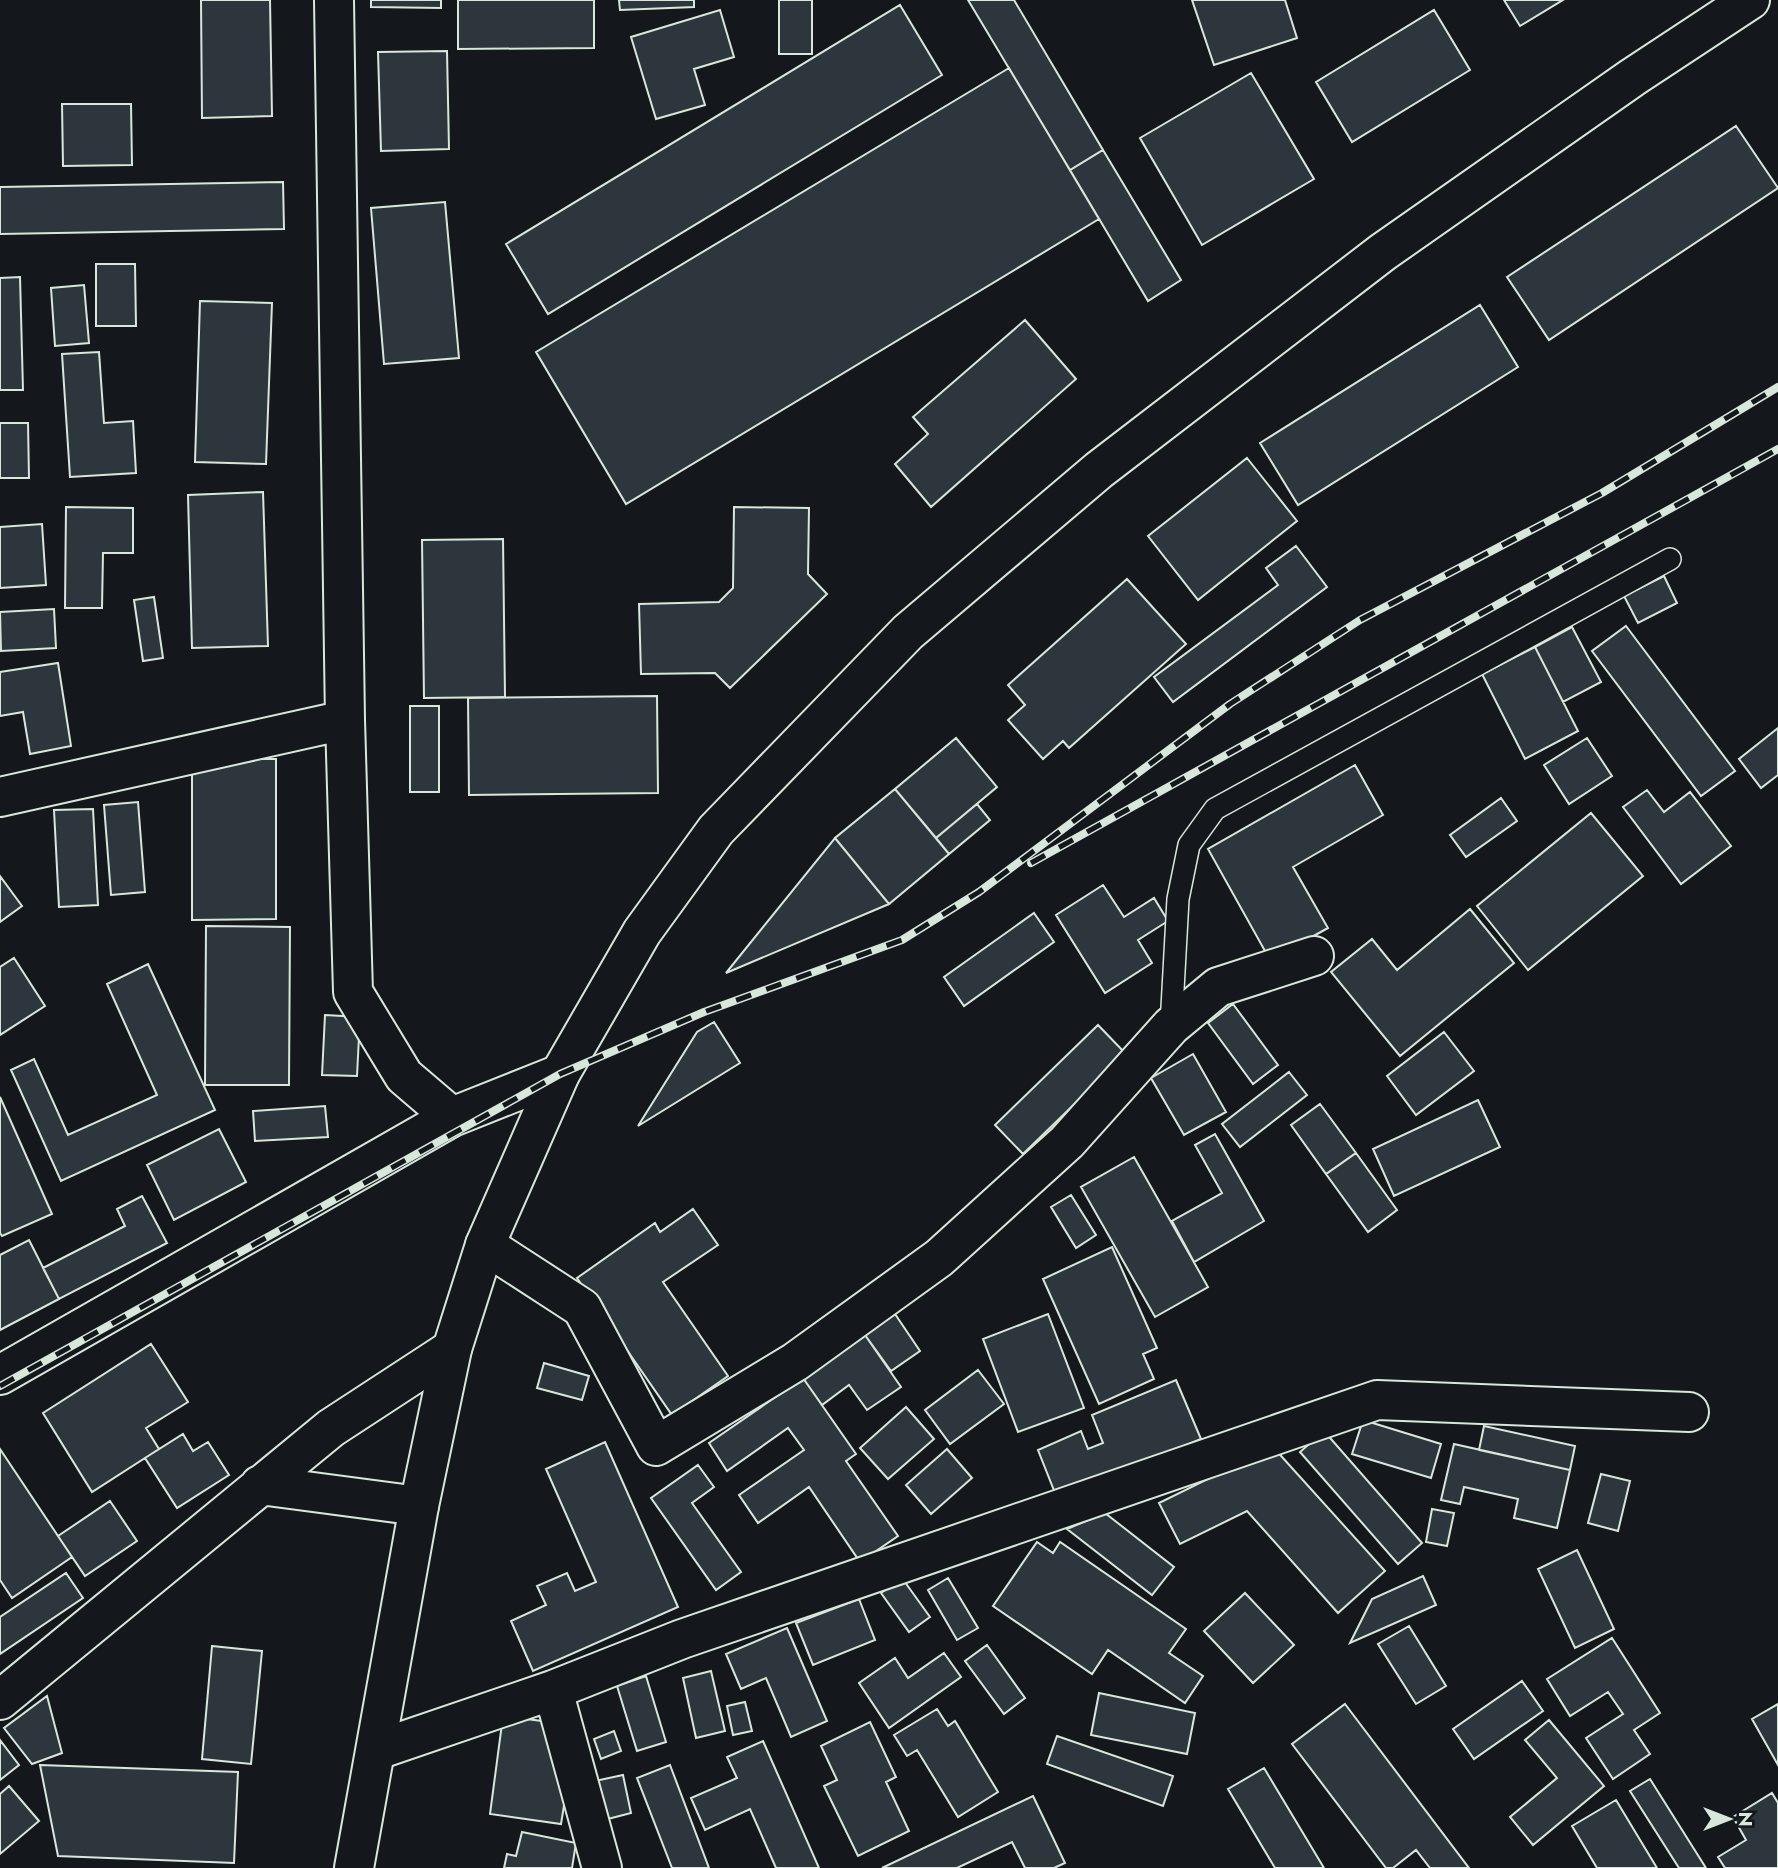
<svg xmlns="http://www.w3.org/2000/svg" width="1778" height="1868" font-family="Jost,sans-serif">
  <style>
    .building { fill: #2c363c; stroke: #d8e6dc; stroke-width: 2 }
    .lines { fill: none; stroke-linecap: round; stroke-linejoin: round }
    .service-casing { stroke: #d8e6dc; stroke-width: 24 }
    .minor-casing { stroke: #d8e6dc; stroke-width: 42 }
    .tertiary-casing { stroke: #d8e6dc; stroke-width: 42 }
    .secondary-casing { stroke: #d8e6dc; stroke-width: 42 }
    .service { stroke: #14181c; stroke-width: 21 }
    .minor { stroke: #14181c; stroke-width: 38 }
    .tertiary { stroke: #14181c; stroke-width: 38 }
    .secondary { stroke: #14181c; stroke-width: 38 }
    .rail-casing { stroke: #d8e6dc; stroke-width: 8 }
    .rail { stroke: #14181c; stroke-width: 5; stroke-dasharray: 16; stroke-linecap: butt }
  </style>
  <rect width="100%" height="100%" fill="#14181c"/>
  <path class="building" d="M 201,0 L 270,0 L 272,116 L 202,118 Z
    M 371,0 L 441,0 L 441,8 L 371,7 Z
    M 458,0 L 594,0 L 594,48 L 458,49 Z
    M 619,0 L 694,0 L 694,7 L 620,10 Z
    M 779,0 L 812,0 L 812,54 L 779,54 Z
    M 968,0 L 1014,0 L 1103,150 L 1070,170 Z
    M 1192,0 L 1285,0 L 1297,38 L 1214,65 Z
    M 1504,0 L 1563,0 L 1520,26 Z
    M 900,5 L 942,75 L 548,314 L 506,244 Z
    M 720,10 L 734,57 L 694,69 L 705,105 L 656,119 L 631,37 Z
    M 1434,10 L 1470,70 L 1352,142 L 1316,82 Z
    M 447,51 L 449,149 L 381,151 L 378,52 Z
    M 1009,68 L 1099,219 L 626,504 L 536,352 Z
    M 1251,73 L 1314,179 L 1202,245 L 1140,138 Z
    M 62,104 L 131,104 L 132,165 L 63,166 Z
    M 1736,126 L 1778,188 L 1549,340 L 1507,277 Z
    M 1103,150 L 1181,280 L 1148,301 L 1070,170 Z
    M 283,182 L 284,229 L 0,234 L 0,187 Z
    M 445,202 L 459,358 L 384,364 L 371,208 Z
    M 96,264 L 135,264 L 136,326 L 96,326 Z
    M 20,277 L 23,390 L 0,390 L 0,278 Z
    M 84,285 L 89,343 L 55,346 L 51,288 Z
    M 200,301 L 272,303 L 266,464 L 195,462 Z
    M 1480,305 L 1518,367 L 1298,505 L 1260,443 Z
    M 1025,320 L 1076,379 L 931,507 L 895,464 L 928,434 L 913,417 Z
    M 99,352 L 104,423 L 133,421 L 136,473 L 70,477 L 62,354 Z
    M 0,423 L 28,423 L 29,478 L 0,478 Z
    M 1247,458 L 1297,521 L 1198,600 L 1148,536 Z
    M 263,492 L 268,646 L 192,648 L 188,495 Z
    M 66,507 L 133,508 L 133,553 L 103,553 L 102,608 L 65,608 Z
    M 734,507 L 809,508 L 808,574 L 827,594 L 730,688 L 715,673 L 641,674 L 639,604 L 719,602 L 733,588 Z
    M 42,524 L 46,585 L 0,588 L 0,527 Z
    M 503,539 L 505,697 L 424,698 L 422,540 Z
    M 1296,546 L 1327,587 L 1173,702 L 1154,677 L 1278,585 L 1266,568 Z
    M 1664,576 L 1677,603 L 1638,623 L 1624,596 Z
    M 1127,579 L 1186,644 L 1069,748 L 1063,741 L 1043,759 L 1008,720 L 1025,705 L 1008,685 Z
    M 154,597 L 163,658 L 143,661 L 134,600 Z
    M 54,609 L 56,648 L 1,651 L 0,612 Z
    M 1626,626 L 1735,771 L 1701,796 L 1592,651 Z
    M 1572,627 L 1601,682 L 1563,702 L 1535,647 Z
    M 1535,647 L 1578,731 L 1525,759 L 1482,674 Z
    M 58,663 L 71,746 L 30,754 L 23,712 L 0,716 L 0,672 Z
    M 657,696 L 658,793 L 469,795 L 468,698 Z
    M 410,706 L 439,706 L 439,792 L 410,792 Z
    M 1778,728 L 1778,775 L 1761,788 L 1739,759 Z
    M 956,738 L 997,787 L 936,838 L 895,789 Z
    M 1587,738 L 1612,776 L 1569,804 L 1544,765 Z
    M 192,759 L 276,759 L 276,919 L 192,920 Z
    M 1355,765 L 1383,815 L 1293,867 L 1328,928 L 1270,960 L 1208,849 Z
    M 895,789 L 949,854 L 889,904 L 835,838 Z
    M 1647,790 L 1664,812 L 1690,792 L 1731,846 L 1681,884 L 1623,807 Z
    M 1501,798 L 1517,821 L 1466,857 L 1450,835 Z
    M 138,802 L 145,892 L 111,895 L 104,805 Z
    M 977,804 L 990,820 L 949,854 L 936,838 Z
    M 93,809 L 98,905 L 59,907 L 54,810 Z
    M 1591,813 L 1643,876 L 1528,970 L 1477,906 Z
    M 835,838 L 889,904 L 726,973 Z
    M 0,876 L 22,906 L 0,922 Z
    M 1103,885 L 1124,917 L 1154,898 L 1168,921 L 1138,940 L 1152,963 L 1105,993 L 1056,915 Z
    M 1470,909 L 1514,963 L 1400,1056 L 1331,972 L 1372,939 L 1397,970 Z
    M 1034,913 L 1054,942 L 964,1006 L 944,977 Z
    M 206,926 L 290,927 L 289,1085 L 205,1085 Z
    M 14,958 L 45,1006 L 0,1035 L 0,967 Z
    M 148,964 L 215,1110 L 61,1181 L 11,1070 L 34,1059 L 68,1135 L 157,1095 L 107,984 Z
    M 1233,1004 L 1278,1065 L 1253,1084 L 1208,1023 Z
    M 325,1015 L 360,1017 L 357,1076 L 322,1075 Z
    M 714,1022 L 740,1063 L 638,1126 L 697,1032 Z
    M 1098,1025 L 1126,1054 L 1023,1154 L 995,1125 Z
    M 1444,1032 L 1474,1071 L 1416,1115 L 1387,1076 Z
    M 1193,1054 L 1226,1112 L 1184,1135 L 1151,1078 Z
    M 1289,1072 L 1307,1095 L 1240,1147 L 1222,1124 Z
    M 0,1097 L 52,1214 L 2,1236 L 0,1233 Z
    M 1478,1100 L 1500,1147 L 1394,1196 L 1373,1149 Z
    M 1320,1104 L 1356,1153 L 1326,1174 L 1291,1125 Z
    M 325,1106 L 328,1137 L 255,1141 L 253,1111 Z
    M 219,1129 L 246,1182 L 174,1220 L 147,1165 Z
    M 1215,1134 L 1264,1221 L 1194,1262 L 1172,1221 L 1222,1193 L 1195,1145 Z
    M 1356,1153 L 1397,1210 L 1368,1232 L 1326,1174 Z
    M 1134,1157 L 1208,1287 L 1155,1317 L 1081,1187 Z
    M 1071,1195 L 1096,1235 L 1076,1248 L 1051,1207 Z
    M 142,1196 L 167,1243 L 59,1299 L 43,1268 L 125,1226 L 117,1209 Z
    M 693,1209 L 718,1245 L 663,1282 L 728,1376 L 672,1415 L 577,1278 L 655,1223 L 660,1232 Z
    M 29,1240 L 59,1299 L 0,1330 L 0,1255 Z
    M 1112,1247 L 1157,1348 L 1143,1354 L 1154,1379 L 1099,1404 L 1043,1279 Z
    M 895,1314 L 920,1351 L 891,1371 L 865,1335 Z
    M 1048,1314 L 1084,1408 L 1018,1432 L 983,1339 Z
    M 865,1335 L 901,1387 L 867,1410 L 849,1385 L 822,1405 L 803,1378 Z
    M 151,1344 L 188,1402 L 146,1428 L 159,1449 L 92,1492 L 43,1413 Z
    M 544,1363 L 589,1376 L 582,1400 L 537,1388 Z
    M 978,1370 L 1004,1404 L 950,1444 L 925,1410 Z
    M 803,1378 L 856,1454 L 846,1461 L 898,1536 L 860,1562 L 809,1487 L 758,1523 L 739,1495 L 804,1450 L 788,1428 L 727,1471 L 709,1443 Z
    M 1176,1380 L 1201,1439 L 1057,1498 L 1038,1450 L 1081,1431 L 1088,1449 L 1103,1443 L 1092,1415 Z
    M 906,1407 L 934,1439 L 888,1479 L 860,1448 Z
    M 1363,1420 L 1441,1444 L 1431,1478 L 1352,1454 Z
    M 1484,1426 L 1575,1446 L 1570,1470 L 1479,1450 Z
    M 1324,1431 L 1422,1543 L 1398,1564 L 1300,1452 Z
    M 183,1434 L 193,1451 L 208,1442 L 229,1475 L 177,1508 L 145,1458 Z
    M 605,1442 L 678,1607 L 533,1671 L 511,1621 L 546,1605 L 537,1586 L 567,1573 L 575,1591 L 596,1582 L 546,1469 Z
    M 1454,1444 L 1570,1470 L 1557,1528 L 1514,1518 L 1518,1499 L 1464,1487 L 1460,1504 L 1441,1500 Z
    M 1273,1447 L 1385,1571 L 1338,1613 L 1247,1511 L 1180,1544 L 1159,1503 Z
    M 0,1449 L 72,1557 L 12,1598 L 0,1580 Z
    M 947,1449 L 972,1478 L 931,1514 L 906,1485 Z
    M 698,1465 L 714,1487 L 692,1503 L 741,1572 L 716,1590 L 651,1498 Z
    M 1601,1474 L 1630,1481 L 1618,1531 L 1588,1523 Z
    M 110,1501 L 137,1541 L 85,1576 L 58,1536 Z
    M 1432,1509 L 1454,1513 L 1447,1546 L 1426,1542 Z
    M 1105,1513 L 1174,1567 L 1152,1595 L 1067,1529 Z
    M 1037,1542 L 1053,1553 L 1060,1542 L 1186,1629 L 1169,1653 L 1203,1676 L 1185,1703 L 1108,1650 L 1092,1674 L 993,1606 Z
    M 1577,1550 L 1614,1629 L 1575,1648 L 1538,1569 Z
    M 66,1573 L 83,1598 L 0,1654 L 0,1617 Z
    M 1423,1576 L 1436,1605 L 1350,1643 L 1372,1599 Z
    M 902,1578 L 930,1617 L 909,1632 L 881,1593 Z
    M 948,1578 L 978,1628 L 957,1640 L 928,1590 Z
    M 1245,1593 L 1294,1645 L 1253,1683 L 1204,1631 Z
    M 859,1599 L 875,1640 L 813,1665 L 796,1623 Z
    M 1409,1626 L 1446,1686 L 1416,1704 L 1378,1644 Z
    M 787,1628 L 827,1721 L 791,1737 L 766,1678 L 741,1689 L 726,1654 Z
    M 1612,1638 L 1660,1713 L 1634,1730 L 1650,1754 L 1613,1779 L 1586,1738 L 1623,1714 L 1608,1692 L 1570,1716 L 1547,1679 Z
    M 987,1645 L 1025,1698 L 1004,1714 L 965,1661 Z
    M 212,1646 L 262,1651 L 251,1764 L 202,1759 Z
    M 944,1653 L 961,1677 L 889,1728 L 859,1683 L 895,1658 L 908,1678 Z
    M 711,1671 L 725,1731 L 696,1738 L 683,1678 Z
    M 646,1676 L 666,1742 L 637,1751 L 617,1686 Z
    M 1522,1681 L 1543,1711 L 1474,1759 L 1453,1729 Z
    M 1099,1693 L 1195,1713 L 1187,1754 L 1091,1735 Z
    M 47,1696 L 62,1753 L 32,1764 L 4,1728 Z
    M 745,1702 L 752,1731 L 733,1735 L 727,1706 Z
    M 1345,1704 L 1469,1868 L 1430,1868 L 1416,1850 L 1393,1868 L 1386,1868 L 1292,1744 Z
    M 1778,1704 L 1778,1765 L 1752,1719 Z
    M 937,1709 L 948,1726 L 955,1721 L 998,1792 L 958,1817 L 917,1750 L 907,1756 L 894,1735 Z
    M 503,1716 L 550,1722 L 568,1781 L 561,1824 L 490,1814 Z
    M 1549,1720 L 1604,1786 L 1533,1845 L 1510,1817 L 1557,1778 L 1525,1740 Z
    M 870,1722 L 896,1777 L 886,1782 L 909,1831 L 858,1856 L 824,1786 L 837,1780 L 821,1746 Z
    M 614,1731 L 621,1751 L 601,1759 L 594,1739 Z
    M 1057,1736 L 1173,1776 L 1163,1806 L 1047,1764 Z
    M 0,1740 L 19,1765 L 0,1780 Z
    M 763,1741 L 819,1868 L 776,1868 L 750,1809 L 705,1830 L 691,1798 L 737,1778 L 727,1757 Z
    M 40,1765 L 238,1772 L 234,1863 L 58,1856 Z
    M 670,1765 L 709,1868 L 672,1868 L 637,1778 Z
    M 1264,1768 L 1324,1868 L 1275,1868 L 1228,1789 Z
    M 623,1775 L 631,1813 L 604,1820 L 595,1781 Z
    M 1650,1779 L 1706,1868 L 1679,1868 L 1630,1791 Z
    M 9,1786 L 39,1821 L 0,1854 L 0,1794 Z
    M 1772,1793 L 1778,1803 L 1778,1868 L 1725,1868 L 1718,1857 L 1746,1840 L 1733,1817 Z
    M 1033,1796 L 1065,1863 L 1054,1868 L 1025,1868 L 1012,1842 L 957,1868 L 882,1868 Z
    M 1616,1800 L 1657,1868 L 1597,1868 L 1572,1826 Z
    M 522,1832 L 576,1843 L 572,1868 L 504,1868 L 507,1854 L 516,1856 Z"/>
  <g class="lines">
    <defs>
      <path id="service" d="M 1171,1026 L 1178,899 L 1189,845 L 1215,809 L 1670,559"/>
      <path id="minor" d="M 334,0 L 345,720 L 353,992 L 404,1076 L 452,1117
        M 0,797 L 345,720
        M 485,1245 L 582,1308 L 656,1446 L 795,1362 L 939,1258 L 1067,1142 L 1171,1026 L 1218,987 L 1314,956
        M 0,1375 L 452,1117 L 560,1074
        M 553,1690 L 602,1868
        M 377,1750 L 553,1690 L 682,1639 L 1377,1400 L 1689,1412"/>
      <path id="tertiary" d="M 260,1485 L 419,1506
        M 0,1700 L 331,1428 L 452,1349"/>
      <path id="secondary" d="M 354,1868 L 419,1506 L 452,1349 L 485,1245 L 560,1074 L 642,932 L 716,830 L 908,632 L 1099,470 L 1383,252 L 1633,77 L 1750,0"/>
    </defs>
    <use href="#service" class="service-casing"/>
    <use href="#minor" class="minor-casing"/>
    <use href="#tertiary" class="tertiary-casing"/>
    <use href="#secondary" class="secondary-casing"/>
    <use href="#service" class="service"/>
    <use href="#minor" class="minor"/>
    <use href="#tertiary" class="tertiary"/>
    <use href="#secondary" class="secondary"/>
    <defs>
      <path id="rail" d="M 1031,863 L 1778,449
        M 0,1386 L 560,1074 L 704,1012 L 902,940 L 979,892 L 1230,704 L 1360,620 L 1602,493 L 1778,387"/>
    </defs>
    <use href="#rail" class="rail-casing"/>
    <use href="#rail" class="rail"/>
  </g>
  <g transform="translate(1729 1819) rotate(90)" stroke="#14181c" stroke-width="5" paint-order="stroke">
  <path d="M0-5L12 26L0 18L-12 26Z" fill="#d8e6dc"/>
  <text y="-10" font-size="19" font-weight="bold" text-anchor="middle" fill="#d8e6dc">N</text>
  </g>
</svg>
